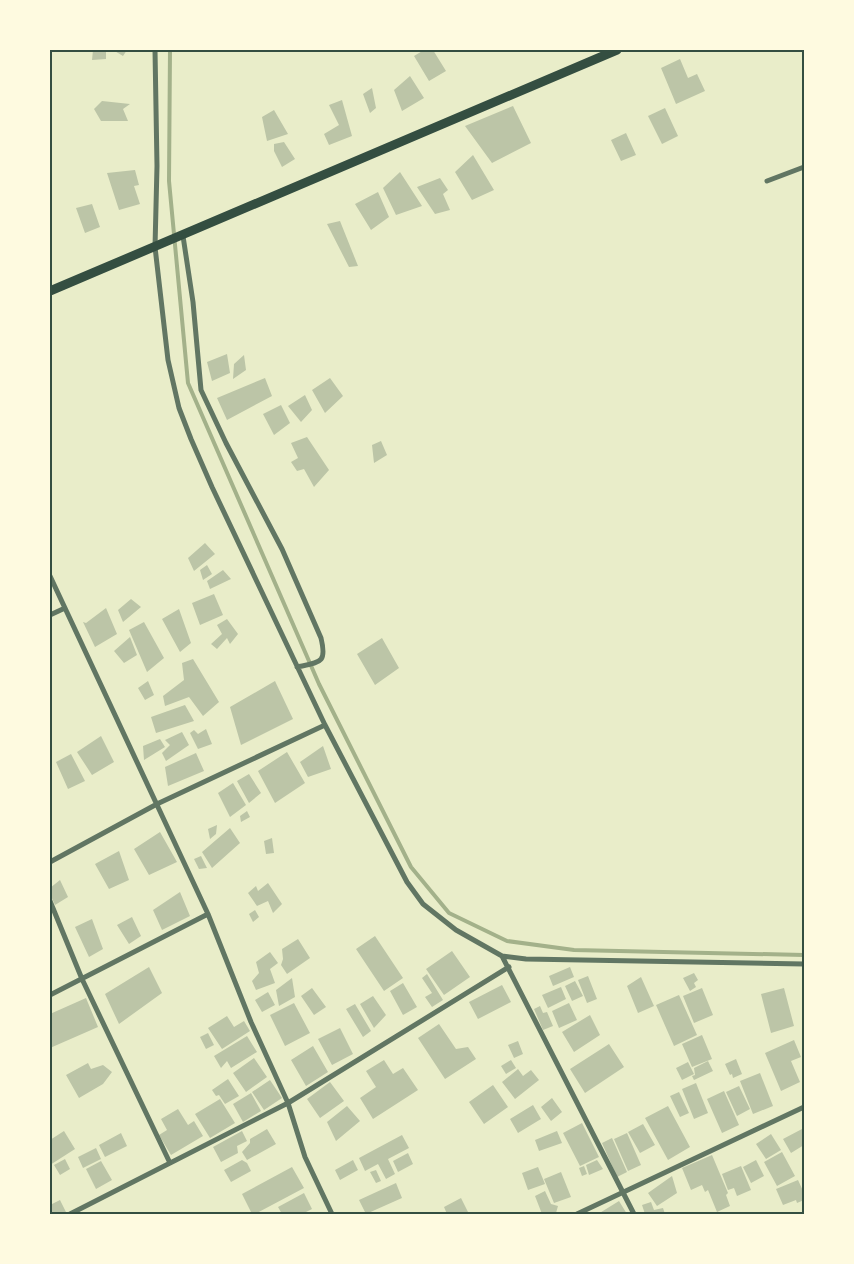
<svg xmlns="http://www.w3.org/2000/svg" width="854" height="1264" font-family="'IBM Plex Sans',sans-serif">
  <style>
    .lines { fill: none; stroke-linecap: round; stroke-linejoin: round }
    .stream { stroke: #a3b18a; stroke-width: 4 }
    .building { fill: #bcc5a7 }
    .minor { stroke: #617663; stroke-width: 5 }
    .primary { stroke: #344e41; stroke-width: 9 }
    .neatline { fill: none; stroke: #344e41; stroke-width: 2 }
  </style>
  <rect width="100%" height="100%" fill="#e9edc9"/>
  <g class="lines">
    <path class="stream" d="M 170,50 L 169,181 L 188,383 L 319,684 L 411,867 L 449,913 L 507,941 L 574,950 L 804,955"/>
  </g>
  <path class="building" d="M 93,50 L 106,50 L 106,59 L 92,60 Z
    M 113,50 L 127,50 L 123,56 Z
    M 424,50 L 433,50 L 446,71 L 429,81 L 414,56 Z
    M 680,59 L 688,78 L 697,74 L 705,91 L 676,104 L 661,68 Z
    M 410,76 L 424,98 L 402,111 L 394,90 Z
    M 372,88 L 376,108 L 370,113 L 363,94 Z
    M 342,100 L 352,136 L 329,145 L 324,134 L 339,125 L 329,105 Z
    M 102,101 L 130,104 L 123,109 L 128,121 L 101,121 L 94,109 Z
    M 513,106 L 531,143 L 492,163 L 465,126 Z
    M 665,108 L 678,136 L 662,144 L 648,116 Z
    M 274,110 L 288,134 L 267,141 L 262,117 Z
    M 626,133 L 636,155 L 621,161 L 611,140 Z
    M 284,142 L 295,159 L 282,167 L 274,151 L 274,144 Z
    M 473,155 L 494,190 L 472,200 L 455,172 Z
    M 135,170 L 139,185 L 134,186 L 140,204 L 119,210 L 107,173 Z
    M 400,172 L 422,206 L 396,215 L 383,188 Z
    M 440,178 L 448,190 L 443,194 L 450,210 L 435,214 L 417,187 Z
    M 378,192 L 389,217 L 371,230 L 355,204 Z
    M 92,204 L 100,227 L 85,233 L 76,208 Z
    M 340,221 L 358,266 L 349,267 L 327,224 Z
    M 227,354 L 230,373 L 212,381 L 207,362 Z
    M 244,355 L 246,370 L 233,379 L 234,364 Z
    M 265,378 L 272,396 L 227,420 L 217,398 Z
    M 330,378 L 343,396 L 325,413 L 312,390 Z
    M 305,395 L 312,410 L 301,422 L 288,406 Z
    M 281,405 L 290,423 L 274,435 L 263,414 Z
    M 307,437 L 329,470 L 314,487 L 304,469 L 297,471 L 291,462 L 298,458 L 291,443 Z
    M 381,441 L 387,455 L 374,463 L 372,445 Z
    M 205,543 L 215,554 L 194,571 L 188,558 Z
    M 207,565 L 212,574 L 203,580 L 200,570 Z
    M 223,570 L 231,579 L 210,589 L 207,581 Z
    M 214,594 L 223,615 L 200,625 L 192,603 Z
    M 131,599 L 141,607 L 123,622 L 118,610 Z
    M 106,608 L 117,634 L 95,647 L 83,622 L 86,623 Z
    M 179,609 L 191,643 L 180,652 L 162,619 Z
    M 227,619 L 238,634 L 230,644 L 227,638 L 217,649 L 211,644 L 222,634 L 217,625 Z
    M 144,622 L 164,658 L 147,672 L 129,630 Z
    M 130,637 L 137,655 L 124,663 L 114,651 Z
    M 382,638 L 399,668 L 375,685 L 357,654 Z
    M 193,659 L 219,702 L 203,716 L 189,697 L 165,706 L 163,696 L 184,680 L 182,663 Z
    M 148,681 L 154,695 L 145,700 L 138,688 Z
    M 275,681 L 293,719 L 241,745 L 230,707 Z
    M 185,705 L 194,721 L 156,733 L 151,717 Z
    M 206,729 L 212,744 L 198,749 L 190,733 L 194,730 L 198,734 Z
    M 182,732 L 189,745 L 166,761 L 162,753 L 170,745 L 165,740 Z
    M 101,736 L 114,762 L 92,775 L 77,752 Z
    M 160,739 L 165,747 L 144,760 L 143,746 Z
    M 323,746 L 331,769 L 308,777 L 300,762 Z
    M 287,752 L 305,783 L 275,803 L 258,771 Z
    M 196,753 L 204,771 L 168,786 L 165,767 Z
    M 71,754 L 85,781 L 68,789 L 56,762 Z
    M 249,774 L 261,793 L 249,803 L 237,781 Z
    M 233,783 L 246,805 L 230,817 L 218,793 Z
    M 247,811 L 250,817 L 241,822 L 240,816 Z
    M 217,825 L 216,834 L 210,839 L 208,829 Z
    M 230,828 L 240,843 L 212,868 L 202,852 Z
    M 160,832 L 177,862 L 149,875 L 134,849 Z
    M 272,838 L 274,853 L 266,854 L 264,841 Z
    M 119,851 L 129,880 L 109,889 L 95,864 Z
    M 201,856 L 207,868 L 199,869 L 194,859 Z
    M 60,880 L 68,897 L 55,905 L 50,894 L 50,888 Z
    M 268,883 L 282,904 L 273,913 L 268,901 L 257,906 L 248,893 L 256,886 L 258,891 Z
    M 180,892 L 190,916 L 162,930 L 153,910 Z
    M 255,910 L 259,917 L 253,922 L 249,914 Z
    M 132,917 L 141,936 L 129,944 L 117,925 Z
    M 92,919 L 103,949 L 89,957 L 75,927 Z
    M 375,936 L 403,978 L 384,991 L 356,949 Z
    M 298,939 L 310,958 L 287,974 L 281,965 L 283,959 L 282,949 Z
    M 452,951 L 470,977 L 444,995 L 426,969 Z
    M 270,952 L 278,963 L 270,969 L 275,983 L 256,990 L 252,981 L 259,973 L 256,962 Z
    M 149,967 L 162,993 L 119,1024 L 105,994 Z
    M 570,967 L 574,977 L 553,986 L 549,976 Z
    M 694,973 L 698,980 L 694,983 L 696,987 L 690,991 L 683,978 Z
    M 427,974 L 443,1000 L 432,1007 L 425,997 L 432,993 L 422,978 Z
    M 588,976 L 597,999 L 587,1003 L 578,980 Z
    M 641,977 L 654,1006 L 638,1013 L 627,986 Z
    M 292,978 L 295,997 L 279,1006 L 276,990 Z
    M 575,981 L 583,996 L 572,1001 L 565,986 Z
    M 403,983 L 417,1007 L 403,1015 L 390,991 Z
    M 502,985 L 511,1002 L 478,1019 L 469,1002 Z
    M 561,987 L 566,999 L 548,1008 L 542,995 Z
    M 312,988 L 326,1007 L 314,1015 L 301,996 Z
    M 702,988 L 713,1015 L 694,1023 L 683,996 Z
    M 784,988 L 794,1026 L 771,1033 L 761,994 Z
    M 268,992 L 275,1005 L 262,1012 L 255,1000 Z
    M 679,995 L 697,1035 L 674,1046 L 656,1005 Z
    M 373,996 L 386,1015 L 374,1028 L 360,1004 Z
    M 86,998 L 98,1027 L 50,1048 L 50,1014 Z
    M 294,1003 L 310,1033 L 285,1046 L 270,1015 Z
    M 569,1003 L 577,1020 L 559,1028 L 552,1011 Z
    M 355,1004 L 371,1031 L 363,1037 L 346,1009 Z
    M 540,1006 L 543,1013 L 547,1012 L 553,1026 L 543,1030 L 534,1009 Z
    M 590,1015 L 600,1035 L 574,1052 L 562,1032 Z
    M 227,1016 L 234,1027 L 244,1021 L 250,1031 L 222,1049 L 208,1028 Z
    M 439,1024 L 456,1049 L 468,1047 L 476,1059 L 445,1079 L 418,1038 Z
    M 340,1028 L 353,1054 L 332,1065 L 318,1039 Z
    M 208,1033 L 214,1045 L 206,1049 L 200,1037 Z
    M 702,1035 L 712,1059 L 692,1067 L 682,1044 Z
    M 247,1036 L 257,1052 L 231,1068 L 227,1061 L 221,1068 L 214,1056 Z
    M 794,1040 L 801,1057 L 791,1061 L 800,1082 L 781,1091 L 765,1053 Z
    M 518,1041 L 523,1054 L 514,1058 L 508,1045 Z
    M 609,1044 L 624,1067 L 585,1093 L 570,1069 Z
    M 313,1046 L 328,1072 L 306,1086 L 291,1060 Z
    M 254,1058 L 267,1077 L 246,1092 L 233,1073 Z
    M 736,1059 L 742,1074 L 733,1078 L 732,1074 L 730,1075 L 725,1064 Z
    M 384,1060 L 393,1074 L 403,1068 L 418,1090 L 373,1119 L 360,1098 L 376,1087 L 366,1071 Z
    M 511,1060 L 516,1068 L 506,1074 L 501,1066 Z
    M 708,1061 L 713,1071 L 694,1080 L 692,1076 L 695,1075 L 694,1068 Z
    M 688,1062 L 694,1074 L 682,1080 L 676,1068 Z
    M 88,1063 L 91,1069 L 103,1065 L 112,1072 L 103,1084 L 79,1098 L 66,1075 Z
    M 518,1069 L 523,1076 L 531,1070 L 539,1080 L 515,1099 L 502,1082 Z
    M 760,1073 L 773,1106 L 753,1114 L 740,1081 Z
    M 228,1079 L 239,1096 L 225,1104 L 219,1095 L 216,1096 L 212,1090 Z
    M 270,1080 L 282,1098 L 264,1110 L 252,1092 Z
    M 330,1082 L 344,1101 L 320,1118 L 307,1099 Z
    M 696,1083 L 708,1113 L 694,1119 L 682,1089 Z
    M 493,1085 L 508,1107 L 484,1124 L 469,1102 Z
    M 739,1086 L 750,1109 L 737,1116 L 726,1092 Z
    M 724,1091 L 739,1125 L 722,1133 L 707,1099 Z
    M 679,1092 L 689,1113 L 680,1117 L 670,1096 Z
    M 251,1093 L 261,1111 L 243,1122 L 233,1104 Z
    M 552,1098 L 562,1112 L 551,1121 L 541,1107 Z
    M 220,1099 L 235,1123 L 210,1138 L 195,1114 Z
    M 533,1105 L 541,1119 L 518,1133 L 510,1119 Z
    M 347,1106 L 360,1121 L 336,1141 L 327,1122 Z
    M 668,1106 L 690,1147 L 668,1160 L 645,1118 Z
    M 178,1109 L 188,1125 L 194,1121 L 203,1136 L 171,1155 L 159,1135 L 167,1130 L 161,1119 Z
    M 582,1123 L 599,1157 L 580,1166 L 563,1133 Z
    M 643,1124 L 655,1145 L 640,1153 L 628,1132 Z
    M 267,1129 L 276,1144 L 247,1160 L 242,1152 L 250,1143 L 250,1139 Z
    M 802,1129 L 804,1145 L 791,1153 L 783,1139 Z
    M 64,1131 L 75,1149 L 50,1165 L 50,1140 Z
    M 242,1131 L 247,1141 L 237,1146 L 238,1153 L 221,1162 L 213,1147 Z
    M 557,1131 L 562,1143 L 539,1151 L 535,1140 Z
    M 121,1133 L 127,1146 L 105,1157 L 99,1145 Z
    M 627,1133 L 641,1165 L 628,1171 L 614,1139 Z
    M 771,1134 L 781,1150 L 766,1159 L 756,1144 Z
    M 402,1135 L 409,1148 L 388,1159 L 395,1174 L 386,1179 L 378,1164 L 365,1171 L 359,1158 Z
    M 612,1138 L 627,1172 L 617,1177 L 602,1143 Z
    M 96,1148 L 101,1159 L 83,1168 L 78,1157 Z
    M 782,1152 L 795,1176 L 777,1186 L 764,1162 Z
    M 408,1153 L 413,1164 L 398,1172 L 393,1161 Z
    M 712,1155 L 728,1193 L 726,1195 L 730,1206 L 717,1212 L 708,1190 L 705,1192 L 702,1185 L 691,1190 L 682,1168 Z
    M 65,1159 L 70,1169 L 60,1175 L 54,1165 Z
    M 242,1160 L 247,1163 L 251,1171 L 231,1182 L 224,1170 Z
    M 353,1160 L 358,1170 L 340,1180 L 335,1170 Z
    M 597,1160 L 603,1169 L 589,1175 L 586,1165 Z
    M 756,1160 L 764,1176 L 751,1183 L 743,1167 Z
    M 101,1161 L 112,1180 L 96,1189 L 86,1169 Z
    M 584,1166 L 587,1174 L 582,1176 L 579,1168 Z
    M 741,1166 L 751,1190 L 737,1196 L 734,1188 L 728,1190 L 722,1174 Z
    M 292,1167 L 304,1188 L 255,1214 L 252,1214 L 242,1194 Z
    M 538,1167 L 545,1184 L 528,1190 L 522,1173 Z
    M 376,1170 L 381,1181 L 376,1183 L 370,1172 Z
    M 561,1172 L 571,1197 L 554,1203 L 544,1179 Z
    M 672,1176 L 677,1193 L 657,1206 L 648,1193 Z
    M 798,1180 L 804,1193 L 804,1200 L 797,1203 L 796,1200 L 783,1205 L 776,1189 Z
    M 396,1183 L 402,1198 L 366,1214 L 359,1200 Z
    M 545,1191 L 551,1204 L 558,1206 L 556,1213 L 542,1214 L 535,1196 Z
    M 304,1193 L 312,1209 L 302,1214 L 282,1214 L 278,1207 Z
    M 461,1198 L 469,1214 L 447,1214 L 444,1207 Z
    M 60,1200 L 67,1214 L 50,1214 L 50,1205 Z
    M 619,1201 L 627,1214 L 598,1214 Z
    M 651,1202 L 654,1210 L 663,1208 L 665,1214 L 645,1214 L 642,1205 Z"/>
  <g class="lines">
    <path class="minor" d="M 155,50 L 157,166 L 155,247 L 168,360 L 179,408 L 191,439 L 212,487 L 325,725 L 407,882 L 423,904 L 456,930 L 502,956 L 526,959 L 804,964
      M 767,181 L 804,167
      M 183,236 L 193,302 L 201,390 L 226,443 L 282,549 L 321,638 C 327,663 321,662 297,667
      M 50,576 L 208,914 L 251,1022 L 288,1103 L 305,1157 L 332,1214
      M 50,615 L 65,608
      M 50,862 L 157,804 L 325,725
      M 50,901 L 82,979 L 170,1163
      M 502,956 L 634,1214
      M 50,995 L 208,914
      M 70,1214 L 288,1103 L 509,967
      M 577,1214 L 804,1107"/>
    <path class="primary" d="M 50,291 L 617,50"/>
  </g>
  <rect width="854" height="1264" fill="none" stroke="#fefae0" stroke-width="102"/>
  <rect x="51" y="51" width="752" height="1162" class="neatline"/>
</svg>
